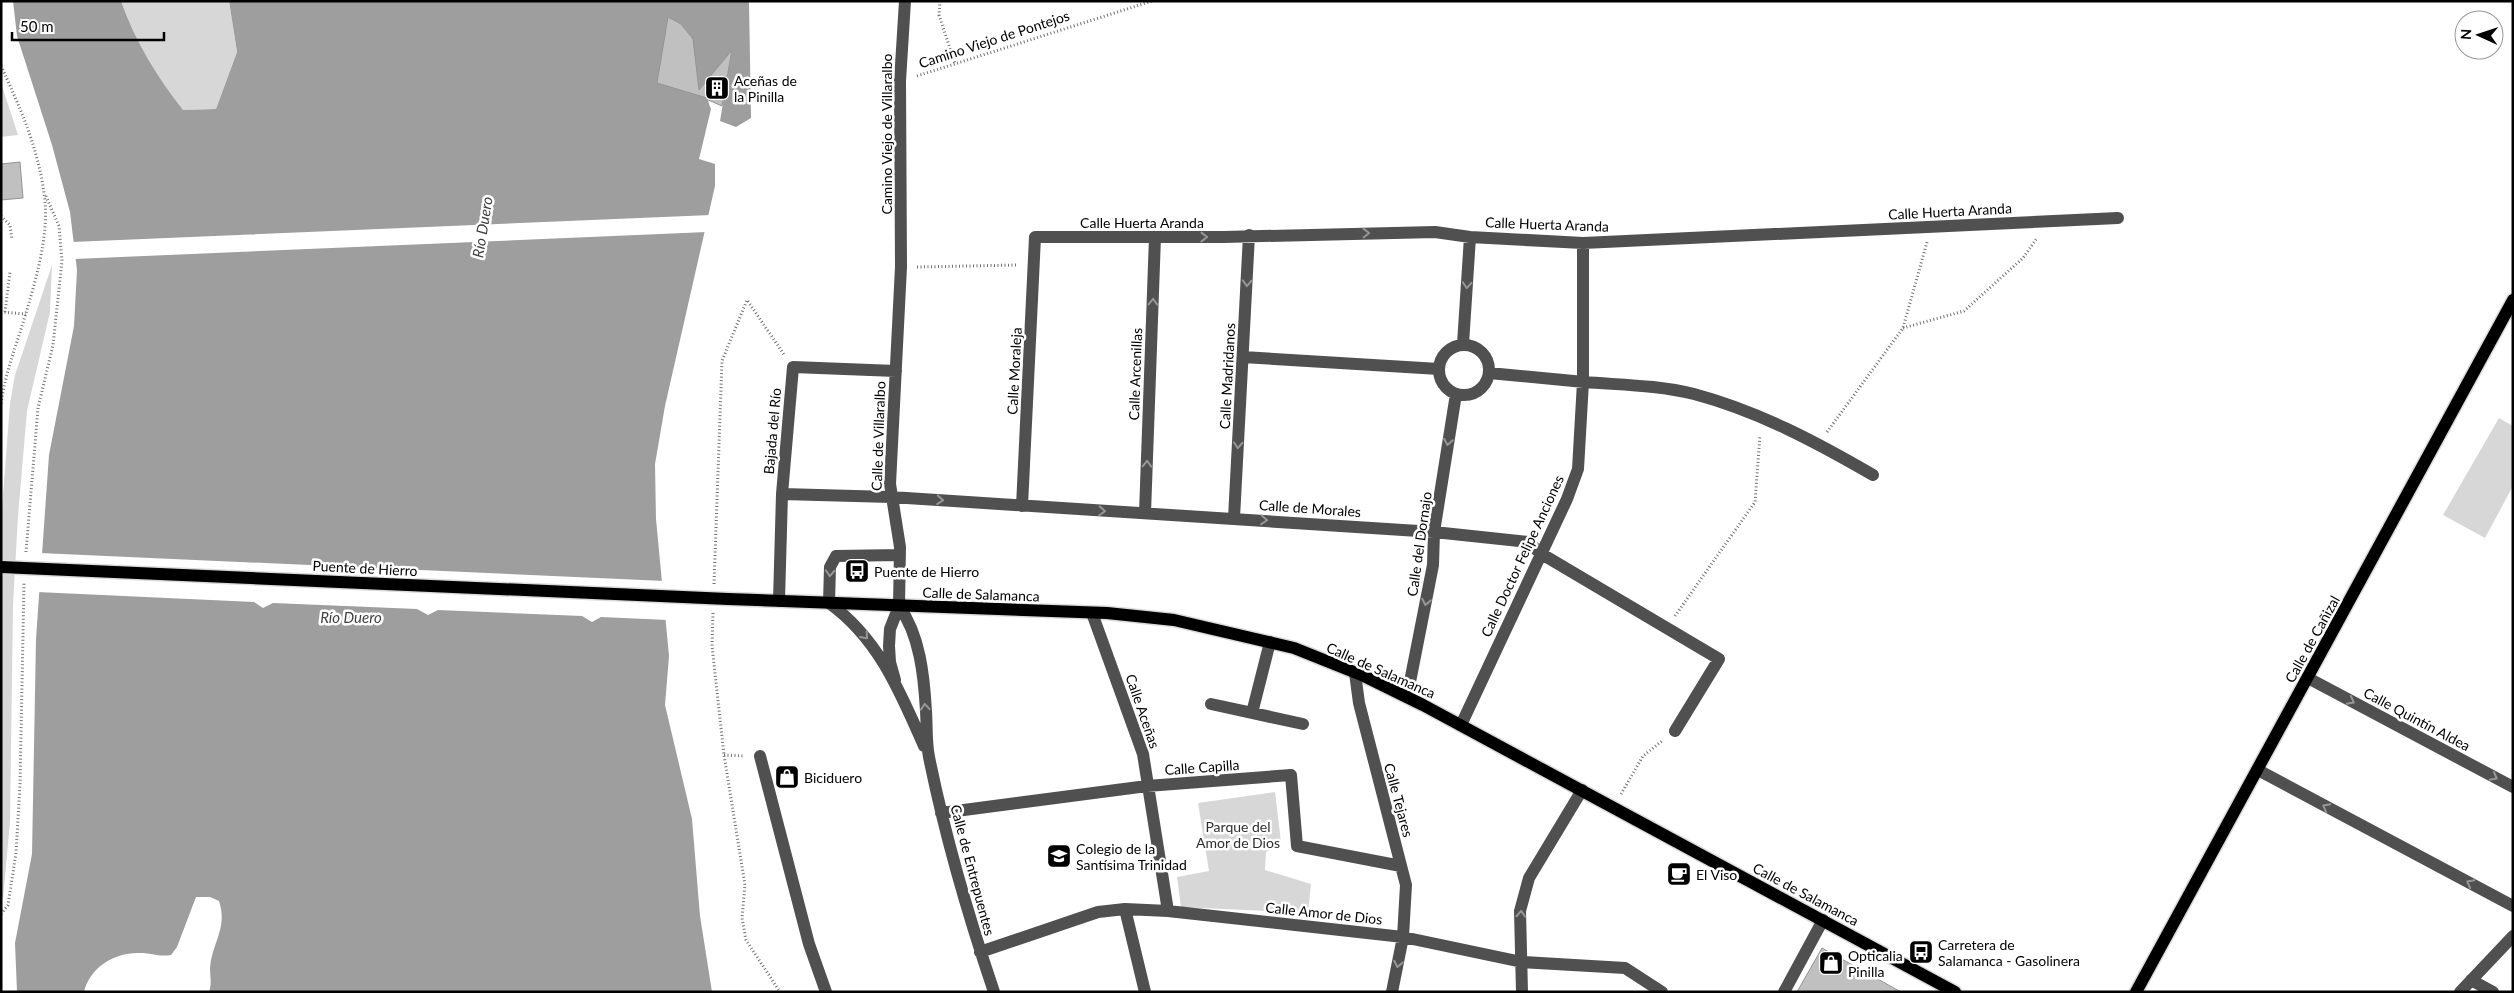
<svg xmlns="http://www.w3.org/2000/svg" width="2514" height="993" font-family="Lato,sans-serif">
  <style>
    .green { fill: #d7d7d7 }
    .water { fill: #9e9e9e }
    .pier { fill: #fff }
    .building { fill: #c0c0c0; stroke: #949494 }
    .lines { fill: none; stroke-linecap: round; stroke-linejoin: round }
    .major-casing { stroke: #dbdbdb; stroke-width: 15 }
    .path { stroke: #727272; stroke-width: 3; stroke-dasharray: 1 2.5; stroke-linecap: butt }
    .minor { stroke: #505050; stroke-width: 12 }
    .major { stroke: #000; stroke-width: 12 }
    .major-bridge-casing { stroke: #dbdbdb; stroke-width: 15; stroke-linecap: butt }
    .major-bridge { stroke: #000; stroke-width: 12 }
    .oneway { stroke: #969696 }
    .labels { text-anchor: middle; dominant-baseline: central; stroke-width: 5; stroke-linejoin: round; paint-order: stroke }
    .street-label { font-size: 14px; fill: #000; stroke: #fff }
    .poi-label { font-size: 14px; fill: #000; stroke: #fff; text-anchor: start }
    .park-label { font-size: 14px; fill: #2e2e2e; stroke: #fff }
    .water-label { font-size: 15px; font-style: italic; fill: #3f3f3f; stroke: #fff }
  </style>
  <rect width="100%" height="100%" fill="#fff"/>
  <path class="green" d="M 121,1 L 229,1 L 237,52 L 216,109 L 182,110 C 157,77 135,41 121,1 Z
    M 1,83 L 18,135 L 1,137 Z
    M 52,265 L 50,312 L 27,411 L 18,516 L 13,605 L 10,822 L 3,899 L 1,900 L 1,522 L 10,403 L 15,375 Z
    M 2499,418 L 2513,426 L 2513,486 L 2485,538 L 2443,515 Z
    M 1275,792 L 1281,842 L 1266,852 L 1265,870 L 1311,884 L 1308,913 L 1181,907 L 1177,877 L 1209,871 L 1198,803 Z"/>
  <path class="water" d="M 13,1 L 121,1 C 135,41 157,77 183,110 L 216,109 L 237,52 L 229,1 L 749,1 L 751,118 L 736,127 L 720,121 L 728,73 L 725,60 C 712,75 702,90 711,109 L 699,159 L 715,164 L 715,186 L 665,406 L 655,464 L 656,519 L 669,656 L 665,705 L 692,819 L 700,916 L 712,992 L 209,992 C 212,983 210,976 210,968 C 212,942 228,929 219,901 L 210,897 L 196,897 L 177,947 L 171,955 C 159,957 152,953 140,953 C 115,952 90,967 84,992 L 17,992 L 15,943 L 32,854 L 36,639 L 49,455 L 74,326 L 77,270 L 70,212 L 52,145 L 17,36 Z"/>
  <path class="pier" d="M 711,215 L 707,232 L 74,259 L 72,242 Z
    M 40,553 L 665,581 L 668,620 L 601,617 L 592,622 L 582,616 L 438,610 L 428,615 L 417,609 L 273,603 L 263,608 L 254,602 L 37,592 Z"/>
  <path class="building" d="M 668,17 L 681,24 L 693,39 L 699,90 L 732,50 L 722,106 L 706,99 L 707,98 L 657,83 Z
    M 20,162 L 23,198 L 1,200 L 1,164 Z
    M 1822,948 L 1901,992 L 1797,992 Z"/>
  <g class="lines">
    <defs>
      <path id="major" d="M 728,599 L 1107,613 L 1174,620 L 1294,648 L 1364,676 L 1423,705 L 1955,992
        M 2136,992 L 2513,300"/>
    </defs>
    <use href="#major" class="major-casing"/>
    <path class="path" d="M 940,1 L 939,15 L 955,64
      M 1,66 C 20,107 38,148 44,193 C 50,231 37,276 26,313 C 17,344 5,372 1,405
      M 917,76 L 1152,1
      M 1,216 L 10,225 L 12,240
      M 917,267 L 1018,265
      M 1,312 L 26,314
      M 5,312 L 10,272
      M 1903,328 L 1964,311 L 2023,258 L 2037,238
      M 1827,432 L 1903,328 L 1927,242
      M 26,552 L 38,408 L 53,345 L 62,261 L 59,226 L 45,194
      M 714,584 L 722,361 L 747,300 L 785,356
      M 713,613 L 712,646 L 724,755 L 745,885 L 742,918 L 746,940 L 780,992
      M 1675,616 L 1755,502 L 1760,435
      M 724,755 L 744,756
      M 1621,794 L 1643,756 L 1662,741
      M 1,914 L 8,905 L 16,853 L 20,785 L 24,583"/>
    <path class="minor" d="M 1463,344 L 1470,237
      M1439 370a25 25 0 1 1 50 0a25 25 0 1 1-50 0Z
      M 1243,357 L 1439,369
      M 1489,373 C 1521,376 1553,379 1584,382 C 1621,385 1658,385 1694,394 C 1758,411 1816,442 1873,475
      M 782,494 L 891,497 L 1434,532 L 1528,542 L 1540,553 L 1719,659 L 1675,731
      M 1022,506 L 1035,237 L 1224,237 L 1435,232 L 1470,237 L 1583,243 L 2118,218
      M 1145,513 L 1155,237
      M 1234,518 L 1249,235
      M 900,555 L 836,556 L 830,567 L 829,603 C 879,639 900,692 924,746
      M 779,601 L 782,494 L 793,367 L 896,371
      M 899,606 C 920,635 924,676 926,711 C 927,726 926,742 929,757 C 945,836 968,915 994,992
      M 1092,613 L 1143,754 L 1168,911
      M 1355,673 L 1359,703 L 1406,885 L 1403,937 L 1392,992
      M 2308,678 L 2513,787
      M 895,680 L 890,662 L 889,646 L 890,629 L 899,606 L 900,547 L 890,484 L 901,267 L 900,81 L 905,1
      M 1407,697 L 1433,565 L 1434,532 L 1456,394
      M 1211,704 L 1303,724
      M 1252,713 L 1270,642
      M 1461,725 L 1567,499 L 1578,469 L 1583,382 L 1583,243
      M 760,756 L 809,944 L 826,992
      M 2258,770 L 2513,906
      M 941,813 L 1147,786 L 1291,775 L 1297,846 L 1401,866
      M 1125,909 L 1145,992
      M 980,952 L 1098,912 L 1125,909 L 1168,911 L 1403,937 L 1522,962 L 1625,968 L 1662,992
      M 2471,980 L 2493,992
      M 1522,992 L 1520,911 L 1529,878 L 1582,790
      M 1784,992 L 1823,920
      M 2460,992 L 2513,936"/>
    <use href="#major" class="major"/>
    <defs>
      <path id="major-bridge" d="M 1,567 L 728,599"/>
    </defs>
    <use href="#major-bridge" class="major-bridge-casing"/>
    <use href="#major-bridge" class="major-bridge"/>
  </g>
  <defs><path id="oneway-chevron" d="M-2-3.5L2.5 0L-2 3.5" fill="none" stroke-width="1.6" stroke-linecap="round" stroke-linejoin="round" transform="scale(1.25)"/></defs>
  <g class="oneway">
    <use href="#oneway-chevron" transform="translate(1366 233) rotate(-1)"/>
    <use href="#oneway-chevron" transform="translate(1204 237)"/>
    <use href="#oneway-chevron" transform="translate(1247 283) rotate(93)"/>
    <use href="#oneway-chevron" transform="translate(1467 285) rotate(94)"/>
    <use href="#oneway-chevron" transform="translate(1153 302) rotate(-88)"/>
    <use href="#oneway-chevron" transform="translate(1448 442) rotate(99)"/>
    <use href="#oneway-chevron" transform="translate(1238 445) rotate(93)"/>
    <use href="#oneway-chevron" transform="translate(1147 464) rotate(-88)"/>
    <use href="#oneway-chevron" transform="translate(940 500) rotate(4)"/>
    <use href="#oneway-chevron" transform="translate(1102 511) rotate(3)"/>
    <use href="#oneway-chevron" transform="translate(1264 520) rotate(4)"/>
    <use href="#oneway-chevron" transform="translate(830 573) rotate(93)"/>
    <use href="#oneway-chevron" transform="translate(1426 602) rotate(101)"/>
    <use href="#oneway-chevron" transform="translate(865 636) rotate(49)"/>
    <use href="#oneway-chevron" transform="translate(2351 701) rotate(28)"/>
    <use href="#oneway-chevron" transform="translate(925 707) rotate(-94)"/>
    <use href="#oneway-chevron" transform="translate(2494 777) rotate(28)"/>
    <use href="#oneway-chevron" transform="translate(2326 807) rotate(-152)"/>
    <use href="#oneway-chevron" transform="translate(2470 883) rotate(-152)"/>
    <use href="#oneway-chevron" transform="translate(1521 914) rotate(-87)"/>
    <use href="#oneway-chevron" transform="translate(1398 964) rotate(101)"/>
  </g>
  <defs>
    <symbol id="building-square" viewBox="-11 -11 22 22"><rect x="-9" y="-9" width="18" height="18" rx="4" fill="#000" stroke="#fff"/><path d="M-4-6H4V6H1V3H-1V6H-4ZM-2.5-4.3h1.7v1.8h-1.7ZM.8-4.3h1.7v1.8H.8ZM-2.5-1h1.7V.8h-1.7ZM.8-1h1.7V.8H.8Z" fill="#fff"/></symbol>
    <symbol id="bus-square" viewBox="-11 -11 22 22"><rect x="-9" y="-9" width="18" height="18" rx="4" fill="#000" stroke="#fff"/><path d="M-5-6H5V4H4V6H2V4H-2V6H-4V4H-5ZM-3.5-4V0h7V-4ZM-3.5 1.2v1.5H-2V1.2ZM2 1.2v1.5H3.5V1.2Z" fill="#fff"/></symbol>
    <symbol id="shop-square" viewBox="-11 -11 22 22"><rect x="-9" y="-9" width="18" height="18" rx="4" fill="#000" stroke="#fff"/><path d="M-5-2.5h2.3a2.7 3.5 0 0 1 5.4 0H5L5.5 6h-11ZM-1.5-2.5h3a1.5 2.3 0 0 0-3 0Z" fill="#fff"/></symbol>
    <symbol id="school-square" viewBox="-11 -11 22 22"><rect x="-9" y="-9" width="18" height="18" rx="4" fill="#000" stroke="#fff"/><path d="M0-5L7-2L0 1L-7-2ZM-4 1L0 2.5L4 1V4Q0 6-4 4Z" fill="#fff"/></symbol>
    <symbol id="cafe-square" viewBox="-11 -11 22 22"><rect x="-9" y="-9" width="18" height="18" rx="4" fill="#000" stroke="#fff"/><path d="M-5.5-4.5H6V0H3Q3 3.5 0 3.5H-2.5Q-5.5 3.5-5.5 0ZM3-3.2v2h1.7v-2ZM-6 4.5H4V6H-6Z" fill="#fff"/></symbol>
  </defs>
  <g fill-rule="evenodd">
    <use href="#building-square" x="703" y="74" width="28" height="28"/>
    <use href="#bus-square" x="843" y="557" width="28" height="28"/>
    <use href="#shop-square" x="773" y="763" width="28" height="28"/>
    <use href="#school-square" x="1045" y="842" width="28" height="28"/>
    <use href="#cafe-square" x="1665" y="860" width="28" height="28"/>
    <use href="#bus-square" x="1907" y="938" width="28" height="28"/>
    <use href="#shop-square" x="1817" y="949" width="28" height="28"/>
  </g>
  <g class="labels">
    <g class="street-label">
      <text transform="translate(994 39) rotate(-18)">Camino Viejo de Pontejos</text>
      <text transform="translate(886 134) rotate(-90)">Camino Viejo de Villaralbo</text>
      <text transform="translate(1950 211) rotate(-3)">Calle Huerta Aranda</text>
      <text x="1142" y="222">Calle Huerta Aranda</text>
      <text transform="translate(1547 224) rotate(2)">Calle Huerta Aranda</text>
      <text transform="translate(1014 371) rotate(-87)">Calle Moraleja</text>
      <text transform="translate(1135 374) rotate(-88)">Calle Arcenillas</text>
      <text transform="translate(1227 376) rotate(-87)">Calle Madridanos</text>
      <text transform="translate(772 431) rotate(-85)">Bajada del Río</text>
      <text transform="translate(878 436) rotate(-88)">Calle de Villaralbo</text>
      <text transform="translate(1310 508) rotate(4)">Calle de Morales</text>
      <text transform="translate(1419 544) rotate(-82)">Calle del Dornajo</text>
      <text transform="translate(1522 556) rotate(-65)">Calle Doctor Felipe Anciones</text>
      <text transform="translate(365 568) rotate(3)">Puente de Hierro</text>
      <text transform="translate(981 594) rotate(2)">Calle de Salamanca</text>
      <text transform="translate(2312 639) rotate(-61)">Calle de Cañizal</text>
      <text transform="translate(1381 670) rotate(24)">Calle de Salamanca</text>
      <text transform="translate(1143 711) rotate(71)">Calle Aceñas</text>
      <text transform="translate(2417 719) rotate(28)">Calle Quintín Aldea</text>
      <text transform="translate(1202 767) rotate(-4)">Calle Capilla</text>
      <text transform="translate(1399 800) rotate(75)">Calle Tejares</text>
      <text transform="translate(973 870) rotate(75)">Calle de Entrepuentes</text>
      <text transform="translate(1806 894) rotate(28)">Calle de Salamanca</text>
      <text transform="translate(1324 913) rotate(6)">Calle Amor de Dios</text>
    </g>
    <g class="poi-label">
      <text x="734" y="80">Aceñas de<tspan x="734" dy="16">la Pinilla</tspan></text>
      <text x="874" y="571">Puente de Hierro</text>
      <text x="804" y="777">Biciduero</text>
      <text x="1076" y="848">Colegio de la<tspan x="1076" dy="16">Santísima Trinidad</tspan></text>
      <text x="1696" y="874">El Viso</text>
      <text x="1938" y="944">Carretera de<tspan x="1938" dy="16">Salamanca - Gasolinera</tspan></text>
      <text x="1848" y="955">Opticalia<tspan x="1848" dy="16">Pinilla</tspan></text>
    </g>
    <g class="park-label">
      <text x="1238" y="826">Parque del<tspan x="1238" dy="16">Amor de Dios</tspan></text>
    </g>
    <g class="water-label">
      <text transform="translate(482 227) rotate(-81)">Río Duero</text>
      <text x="351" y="617">Río Duero</text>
    </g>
  </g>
  <rect width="2514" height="993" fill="none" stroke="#000000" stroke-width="5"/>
  <g transform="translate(2479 35) rotate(273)"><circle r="24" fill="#ffffff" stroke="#999999"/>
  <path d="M0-4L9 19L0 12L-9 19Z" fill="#000000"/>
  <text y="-8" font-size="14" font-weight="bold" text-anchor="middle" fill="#000000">N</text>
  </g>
  <path d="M12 32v8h152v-8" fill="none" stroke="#000000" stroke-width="2.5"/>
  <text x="20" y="32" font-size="15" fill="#000000" stroke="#ffffff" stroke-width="4" paint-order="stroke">50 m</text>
</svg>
